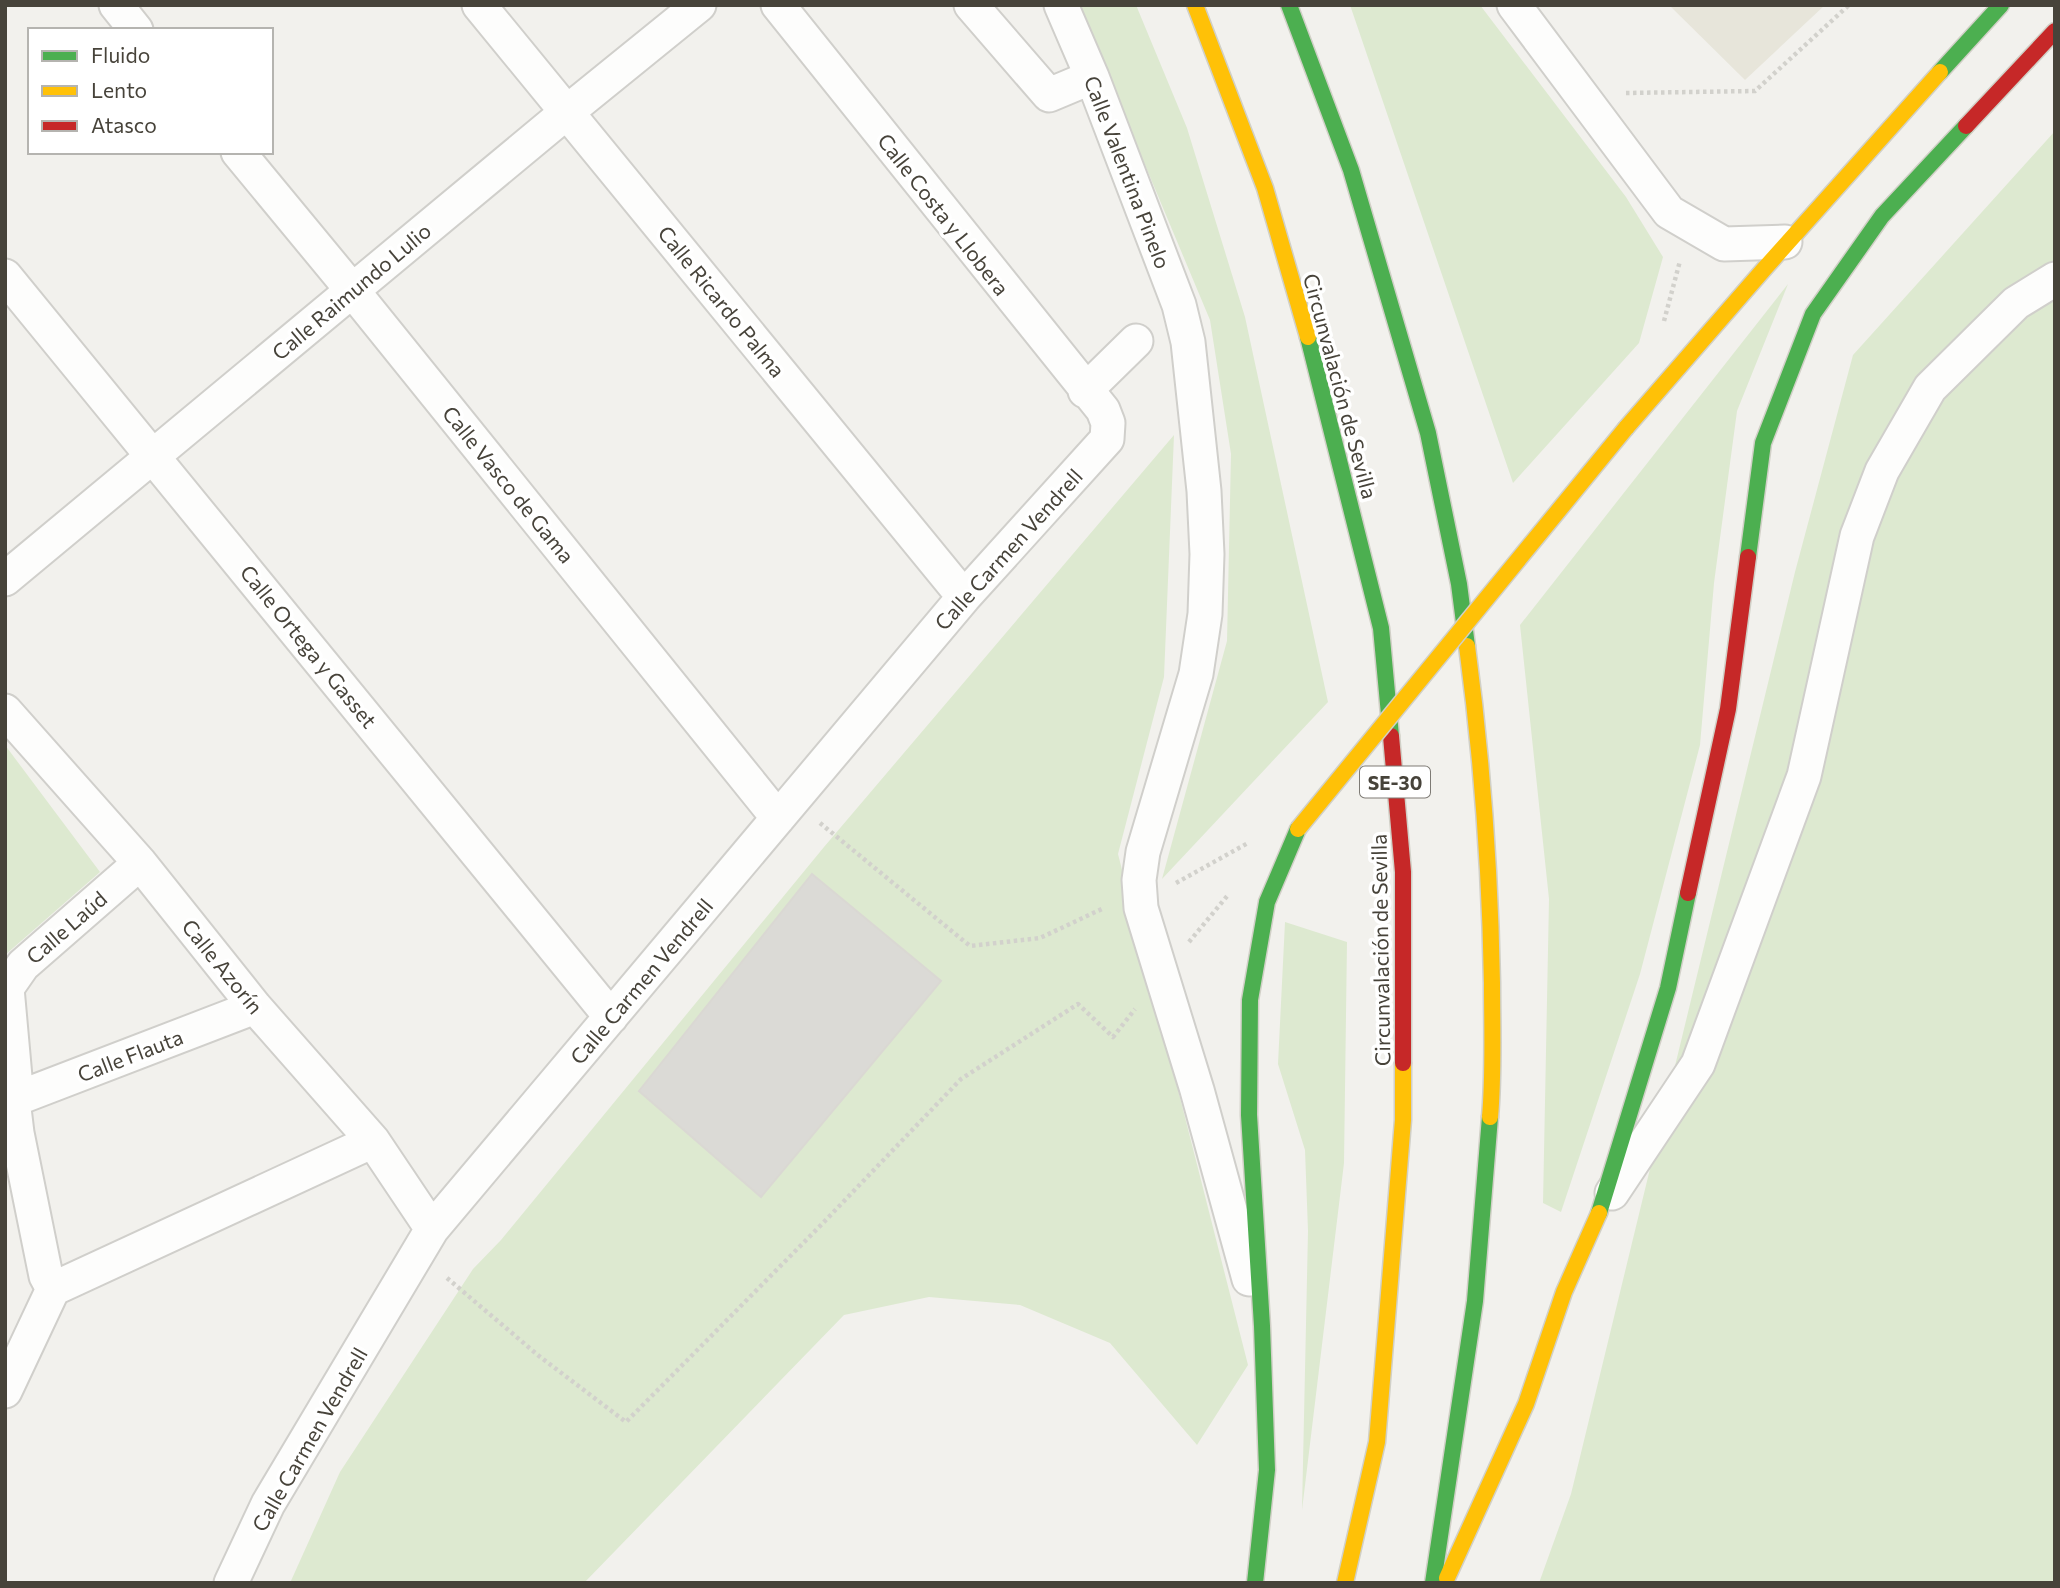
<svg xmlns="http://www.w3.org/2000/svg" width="2060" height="1588" font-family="Commissioner,sans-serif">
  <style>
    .education { fill: #e7e5da }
    .green { fill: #dde9d0 }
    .building { fill: #dbdad6; stroke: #dad8d3; stroke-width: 2 }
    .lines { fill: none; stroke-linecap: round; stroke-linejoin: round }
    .street-casing { stroke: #d0cfcb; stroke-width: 37 }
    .fast-casing { stroke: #d1d0c7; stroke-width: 19 }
    .slow-casing { stroke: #d1d0c7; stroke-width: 19 }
    .jam-casing { stroke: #d1d0c7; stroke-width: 19 }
    .path { stroke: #d2d1cc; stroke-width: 4.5; stroke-dasharray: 3.5 3.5; stroke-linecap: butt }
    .street { stroke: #fdfdfc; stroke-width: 33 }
    .fast { stroke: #4caf50; stroke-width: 16 }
    .slow { stroke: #ffc107; stroke-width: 16 }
    .jam { stroke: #c62828; stroke-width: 16 }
    .slow-bridge-casing { stroke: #d1d0c7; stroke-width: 19; stroke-linecap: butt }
    .slow-bridge { stroke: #ffc107; stroke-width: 16 }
    .labels { text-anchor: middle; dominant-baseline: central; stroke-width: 7; stroke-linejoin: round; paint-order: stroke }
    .shield { fill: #fff; stroke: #7e7b75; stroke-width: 2 }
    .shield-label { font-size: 19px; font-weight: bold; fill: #47433a }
    .street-label { font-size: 21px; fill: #47433a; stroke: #fff }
  </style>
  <rect width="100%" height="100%" fill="#f2f1ed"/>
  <path class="education" d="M 1669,5 L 1825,5 L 1745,80 Z"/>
  <path class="green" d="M 1078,5 L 1136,5 L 1187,128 L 1245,317 L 1328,702 L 1162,879 L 1227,641 L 1231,454 L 1210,320 Z
    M 1350,5 L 1480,5 L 1626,197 L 1663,257 L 1639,343 L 1513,483 Z
    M 2055,131 L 2055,1583 L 1539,1583 L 1571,1494 L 1795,572 L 1853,355 Z
    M 1788,284 L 1737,411 L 1714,583 L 1700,745 L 1640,974 L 1561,1212 L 1543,1203 L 1549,899 L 1520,625 Z
    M 1174,435 L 1164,677 L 1118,854 L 1248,1365 L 1197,1445 L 1110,1343 L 1020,1305 L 929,1297 L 844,1315 L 584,1583 L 290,1583 L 340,1472 L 473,1269 L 501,1240 L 824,847 Z
    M 5,745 L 100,872 L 5,955 Z
    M 1285,922 L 1347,942 L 1344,1163 L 1302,1510 L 1308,1231 L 1305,1150 L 1278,1064 Z"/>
  <path class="building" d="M 812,874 L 941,981 L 761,1197 L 639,1091 Z"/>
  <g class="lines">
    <defs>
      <path id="street" d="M 116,5 L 136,30
        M 479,5 L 964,597
        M 971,5 L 1049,95 L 1092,77
        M 1061,5 L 1092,77 L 1179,305 L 1188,342 L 1204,491 L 1207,554 L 1205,614 L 1196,674 L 1143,852 L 1139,880 L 1141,908 L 1197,1090 L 1249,1279
        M 1514,5 L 1669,212 L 1724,244 L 1785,242
        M 238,152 L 352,290 L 778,818
        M 5,276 L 611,1017
        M 1085,391 L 1136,341
        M 5,579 L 567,112 L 699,5
        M 5,711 L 140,863 L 255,1007 L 373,1141 L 432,1229
        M 5,1103 L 255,1007
        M 1612,1193 L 1698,1064 L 1804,776 L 1857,536 L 1882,471 L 1930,388 L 2016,303 L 2055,279
        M 53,1289 L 46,1276 L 17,1133 L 13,1100 L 15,1077 L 7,988 L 23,965 L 140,863
        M 5,1391 L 53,1289 L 373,1141
        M 231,1583 L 268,1504 L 432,1229 L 964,597 L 1107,439 L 1108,423 L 1103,410 L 778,5"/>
      <path id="fast" d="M 1289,5 L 1351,170 L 1428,433 L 1459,584 L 1467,646
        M 1940,72 L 2001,5
        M 1308,337 L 1381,628 L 1391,736
        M 1748,557 L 1763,443 L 1813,314 L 1882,216 L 1966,126
        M 1599,1213 L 1668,988 L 1688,893
        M 1262,1326 L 1249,1115 L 1250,1000 L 1267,902 L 1298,829
        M 1255,1583 L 1267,1470 L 1262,1326
        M 1433,1583 L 1475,1301 L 1490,1117"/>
      <path id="slow" d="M 1195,5 L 1265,188 L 1308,337
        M 1626,428 L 1765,268 L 1940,72
        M 1467,646 C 1482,757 1490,870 1492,983 C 1492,1027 1494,1072 1490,1117
        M 1447,1578 L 1526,1404 L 1564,1292 L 1599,1213
        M 1345,1583 L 1377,1442 L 1403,1120 L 1403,1063"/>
      <path id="jam" d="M 1966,126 L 2055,31
        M 1391,736 L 1403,872 L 1403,1063
        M 1688,893 L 1728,709 L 1748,557"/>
    </defs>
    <use href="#street" class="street-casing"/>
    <use href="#fast" class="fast-casing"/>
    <use href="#slow" class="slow-casing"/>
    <use href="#jam" class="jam-casing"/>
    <path class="path" d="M 1626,93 L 1755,91 L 1849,5
      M 1664,321 L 1680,261
      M 820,823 L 970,946 L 1040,938 L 1104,908
      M 1176,883 L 1248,843
      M 1189,942 L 1228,895
      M 447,1278 L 539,1356 L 626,1422 L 823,1223 L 961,1079 L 1078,1004 L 1113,1037 L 1135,1009"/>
    <use href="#street" class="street"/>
    <use href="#fast" class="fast"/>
    <use href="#slow" class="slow"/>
    <use href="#jam" class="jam"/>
    <defs>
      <path id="slow-bridge" d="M 1298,829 L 1626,428"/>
    </defs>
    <use href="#slow-bridge" class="slow-bridge-casing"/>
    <use href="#slow-bridge" class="slow-bridge"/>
  </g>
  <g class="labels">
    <rect class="shield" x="1360" y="766.5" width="70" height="31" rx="5"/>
    <g class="shield-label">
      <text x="1395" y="782">SE-30</text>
    </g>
    <g class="street-label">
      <text transform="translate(1128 172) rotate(69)">Calle Valentina Pinelo</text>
      <text transform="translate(944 214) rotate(52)">Calle Costa y Llobera</text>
      <text transform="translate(351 291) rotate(-40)">Calle Raimundo Lulio</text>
      <text transform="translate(722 301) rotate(51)">Calle Ricardo Palma</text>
      <text transform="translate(1341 386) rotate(75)">Circunvalación de Sevilla</text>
      <text transform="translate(509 484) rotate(51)">Calle Vasco de Gama</text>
      <text transform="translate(1008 549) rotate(-48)">Calle Carmen Vendrell</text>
      <text transform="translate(309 646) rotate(51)">Calle Ortega y Gasset</text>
      <text transform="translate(66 927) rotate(-41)">Calle Laúd</text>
      <text transform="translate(1380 950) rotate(-91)">Circunvalación de Sevilla</text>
      <text transform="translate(223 966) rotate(51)">Calle Azorín</text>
      <text transform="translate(641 981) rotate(-50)">Calle Carmen Vendrell</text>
      <text transform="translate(130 1055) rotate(-21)">Calle Flauta</text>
      <text transform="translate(309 1439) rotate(-60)">Calle Carmen Vendrell</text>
    </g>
  </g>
  <rect width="2060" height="1588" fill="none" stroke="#47433a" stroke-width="14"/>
  <rect x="28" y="28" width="245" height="126" fill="#ffffff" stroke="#b5b4b0" stroke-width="2"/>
  <rect x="42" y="51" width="35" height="10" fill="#4caf50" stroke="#b5b4b0" stroke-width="2"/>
  <text x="91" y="63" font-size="21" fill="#47433a">Fluido</text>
  <rect x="42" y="86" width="35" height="10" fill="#ffc107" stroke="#b5b4b0" stroke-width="2"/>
  <text x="91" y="98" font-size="21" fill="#47433a">Lento</text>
  <rect x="42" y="121" width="35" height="10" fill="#c62828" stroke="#b5b4b0" stroke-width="2"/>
  <text x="91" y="133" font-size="21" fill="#47433a">Atasco</text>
</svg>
